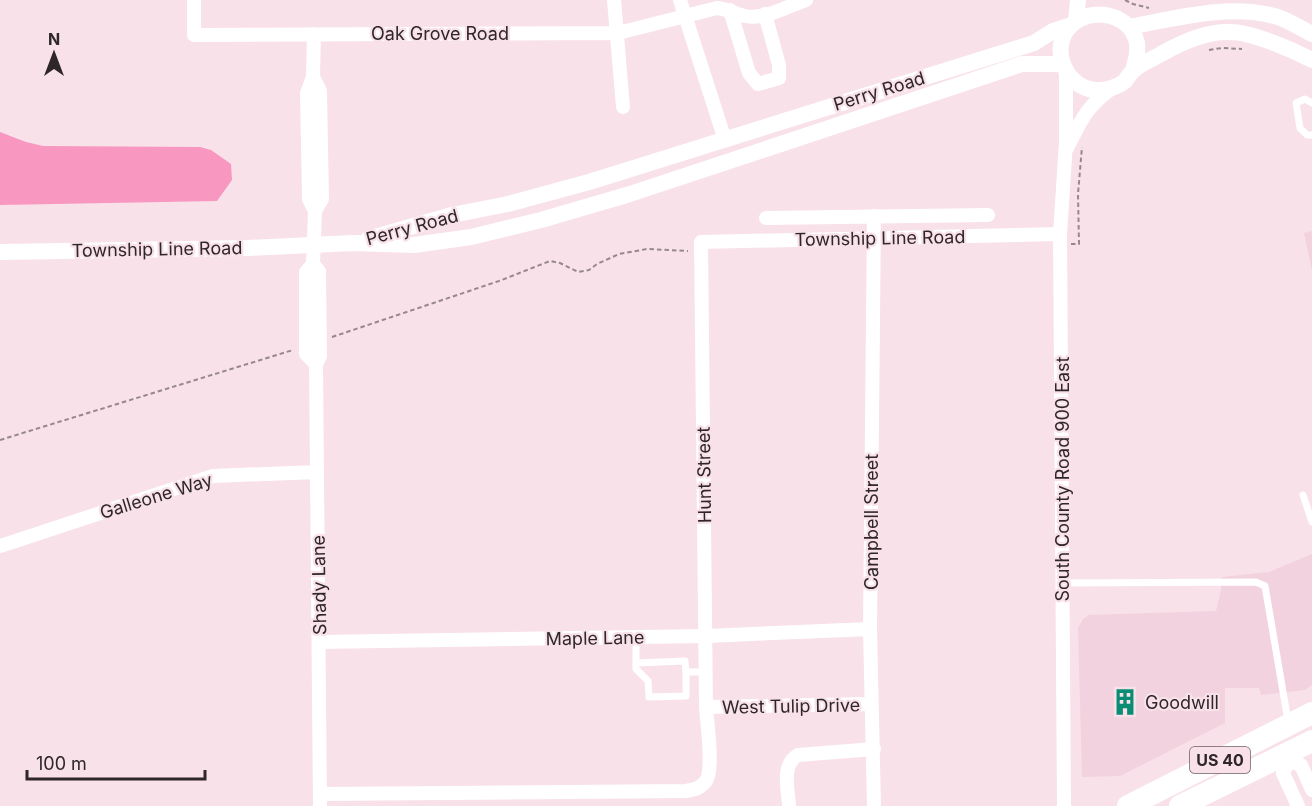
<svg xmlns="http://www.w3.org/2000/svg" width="1312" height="806" font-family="Inter,sans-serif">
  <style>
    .built { fill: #f2d2de }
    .water { fill: #f897bf }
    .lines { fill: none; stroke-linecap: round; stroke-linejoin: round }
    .path { stroke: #97888d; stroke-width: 2; stroke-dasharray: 4.5 3; stroke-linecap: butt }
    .service { stroke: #fff; stroke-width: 7 }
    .minor { stroke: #fff; stroke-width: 14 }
    .tertiary { stroke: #fff; stroke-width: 16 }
    .primary { stroke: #fff; stroke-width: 22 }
    .labels { text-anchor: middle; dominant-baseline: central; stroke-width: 4.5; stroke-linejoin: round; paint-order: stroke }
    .shield { fill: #f8e1e9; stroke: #6b5e63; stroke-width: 1.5 }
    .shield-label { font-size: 16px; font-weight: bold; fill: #2e2629 }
    .street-label { font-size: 18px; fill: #2e2629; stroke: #f8e1e9 }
    .poi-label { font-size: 18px; fill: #2e2629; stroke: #f8e1e9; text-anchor: start }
  </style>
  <rect width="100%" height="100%" fill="#f8e1e9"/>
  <path class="built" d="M 1312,231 L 1312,271 L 1304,233 Z
    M 1312,554 L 1312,685 L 1305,690 L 1261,695 L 1259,688 L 1225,688 L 1225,723 L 1120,776 L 1082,777 L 1078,628 L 1083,619 L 1089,615 L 1216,611 L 1221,590 L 1222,577 L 1269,572 Z"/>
  <path class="water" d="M 0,132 L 26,142 L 43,146 L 200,147 L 211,150 L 231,164 L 232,180 L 217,201 L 0,205 Z"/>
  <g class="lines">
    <path class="path" d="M 1125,0 L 1133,4 L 1149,8
      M 1209,50 L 1222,48 L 1242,49
      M 1071,244 L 1079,244 L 1078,194 L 1082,147
      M 332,337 L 499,281 L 550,261 L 560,263 L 578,272 L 589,270 L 597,264 L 619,254 L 647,249 L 688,251
      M 0,440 L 293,350"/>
    <path class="service" d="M 1312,103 L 1305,99 L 1296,103 L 1300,128 L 1307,135 L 1312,135
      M 1303,495 L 1312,522
      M 1062,583 L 1256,582 L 1265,586 L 1288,721
      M 636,637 L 636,669 L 648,681 L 649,697 L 686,696 L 686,672 L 706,672
      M 636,663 L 685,661 L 686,672"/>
    <path class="minor" d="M 194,0 L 194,35 L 618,33 L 717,8 C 727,9 736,14 745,16 C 764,20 788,6 806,0
      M 614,0 L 623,107
      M 680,0 L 725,140
      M 730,10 L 749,73 L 758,84 L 779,78 L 779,65 L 765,14
      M 313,77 L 320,91 L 322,199 L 315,211 L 309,199 L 307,93 L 313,77 L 314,34
      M 1067,148 C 1081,121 1086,107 1111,89
      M 315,211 L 313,264 L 306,272 L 306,354 L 316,364
      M 874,216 L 870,629 L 874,806
      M 766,218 L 988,215
      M 313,264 L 319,271 L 320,356 L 316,364 L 320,806
      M 0,546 L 213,476 L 317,472
      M 319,642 L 706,636 L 870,629
      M 706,707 L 871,704
      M 1289,748 L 1289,761 L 1283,773 L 1298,806
      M 1289,761 L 1301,765 L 1312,790
      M 320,794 L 685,791 C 693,790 700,789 706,781 C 714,769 707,723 706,707 L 701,242 L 1060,234
      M 789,806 C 788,788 781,765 798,755 L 874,749
      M 1064,806 L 1060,234 L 1066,142 L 1066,71"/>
    <path class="tertiary" d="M 1076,21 L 1078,0
      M 1129,27 C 1177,18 1231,3 1278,17 C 1290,21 1301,29 1312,34
      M 1133,70 C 1136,60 1138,53 1137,43 C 1131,15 1096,7 1075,22 C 1047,42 1063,87 1095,90 C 1105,91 1118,87 1125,81 C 1128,77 1130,73 1134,70 C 1141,63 1153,59 1161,54 C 1182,42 1206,31 1230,32 C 1252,32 1293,50 1312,60
      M 368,239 L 452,215 L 508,204 L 589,182 L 1034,43 L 1053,31 L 1071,25
      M 0,252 L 247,248 L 353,243 L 414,245 L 471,237 L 541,220 L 630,194 L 1022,64 L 1062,64"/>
    <path class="primary" d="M 1128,806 L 1312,713
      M 1180,806 L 1312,741"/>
  </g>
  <defs>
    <symbol id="building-bare" viewBox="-9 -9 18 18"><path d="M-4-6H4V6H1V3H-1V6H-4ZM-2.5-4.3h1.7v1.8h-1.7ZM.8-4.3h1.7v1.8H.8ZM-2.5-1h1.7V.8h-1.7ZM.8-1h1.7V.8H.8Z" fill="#088d74" stroke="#f8e1e9" stroke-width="2.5" paint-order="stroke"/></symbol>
  </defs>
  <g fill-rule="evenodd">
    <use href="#building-bare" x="1106" y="683" width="38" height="38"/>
  </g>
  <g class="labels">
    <rect class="shield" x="1190" y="747" width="60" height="26" rx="4.5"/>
    <g class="shield-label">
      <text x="1220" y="760">US 40</text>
    </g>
    <g class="street-label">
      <text x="440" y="33">Oak Grove Road</text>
      <text transform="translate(879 91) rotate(-17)">Perry Road</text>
      <text transform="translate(412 227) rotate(-15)">Perry Road</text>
      <text transform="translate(880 238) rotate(-1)">Township Line Road</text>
      <text transform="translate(157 249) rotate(-1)">Township Line Road</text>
      <text transform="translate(704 475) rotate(-91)">Hunt Street</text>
      <text transform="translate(1062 479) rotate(-90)">South County Road 900 East</text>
      <text transform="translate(156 496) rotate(-17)">Galleone Way</text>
      <text transform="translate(871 522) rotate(-90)">Campbell Street</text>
      <text transform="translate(319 585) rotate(-91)">Shady Lane</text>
      <text transform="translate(595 638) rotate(-1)">Maple Lane</text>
      <text transform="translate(791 706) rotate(-1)">West Tulip Drive</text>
    </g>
    <g class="poi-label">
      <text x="1145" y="702">Goodwill</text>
    </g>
  </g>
  <g transform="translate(54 54)" stroke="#f8e1e9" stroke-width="4.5" paint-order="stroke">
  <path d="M0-4.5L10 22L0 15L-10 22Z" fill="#2e2629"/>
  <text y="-9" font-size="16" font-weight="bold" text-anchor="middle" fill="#2e2629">N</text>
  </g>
  <path d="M27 770v9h178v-9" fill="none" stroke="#2e2629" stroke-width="3"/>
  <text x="36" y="770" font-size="18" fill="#2e2629" stroke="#f8e1e9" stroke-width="4.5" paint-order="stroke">100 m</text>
</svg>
